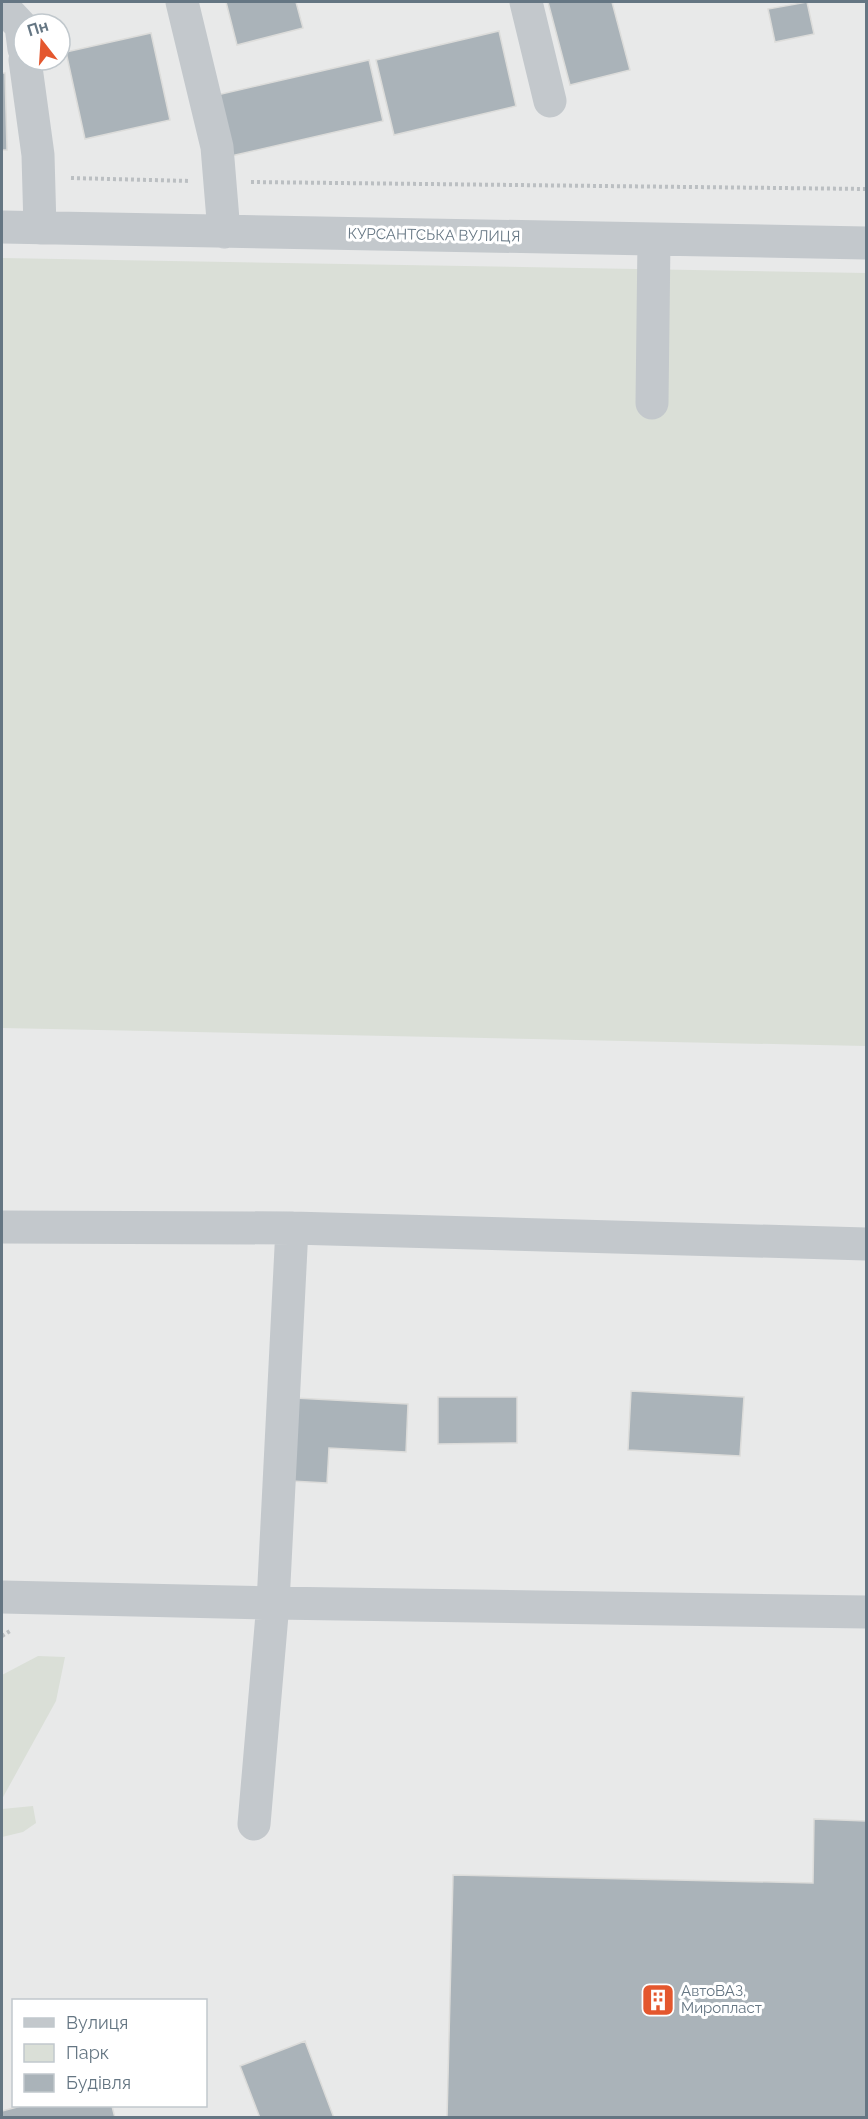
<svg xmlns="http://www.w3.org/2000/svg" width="868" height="2119" font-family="Raleway,sans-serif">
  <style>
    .built { fill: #e8e9e9; fill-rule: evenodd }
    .green { fill: #dadfd7 }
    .building { fill: #aab3b9; stroke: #dcdcda; stroke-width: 1.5 }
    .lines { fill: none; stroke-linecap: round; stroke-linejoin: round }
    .path { stroke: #bbbfc2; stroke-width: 4; stroke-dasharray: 3 3; stroke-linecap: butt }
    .minor { stroke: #c3c8cc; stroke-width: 33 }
    .labels { text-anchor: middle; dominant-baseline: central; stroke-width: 6; stroke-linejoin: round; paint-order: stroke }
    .street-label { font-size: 15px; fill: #657683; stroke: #fff }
    .poi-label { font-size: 15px; fill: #657683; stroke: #fff; text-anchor: start }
  </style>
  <rect width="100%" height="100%" fill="#fafaf8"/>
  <path class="built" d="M 2,2 L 866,2 L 866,2117 L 2,2118 ZM 24,24 L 60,24 L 60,60 L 24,60 ZM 14,2000 L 206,2000 L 206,2106 L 14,2106 Z"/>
  <path class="green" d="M 2,258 L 866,273 L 866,1046 L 2,1028 Z
    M 38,1656 L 65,1657 L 56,1701 L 2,1799 L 2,1675 Z
    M 33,1806 L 36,1823 L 23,1832 L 2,1837 L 2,1809 Z"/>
  <path class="building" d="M 226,2 L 296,2 L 303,28 L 237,45 Z
    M 548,2 L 612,2 L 630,70 L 570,85 Z
    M 807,2 L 814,34 L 775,42 L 768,9 Z
    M 499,31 L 516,106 L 394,135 L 376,60 Z
    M 151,33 L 170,120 L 85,139 L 66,52 Z
    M 369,60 L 383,121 L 231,156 L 217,95 Z
    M 2,73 L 5,73 L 7,150 L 2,150 Z
    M 631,1391 L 744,1397 L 740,1456 L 628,1450 Z
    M 438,1397 L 517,1397 L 517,1443 L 438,1444 Z
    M 295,1398 L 408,1404 L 406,1452 L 329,1448 L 327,1483 L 291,1481 Z
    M 814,1819 L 866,1821 L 866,2118 L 447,2118 L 453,1875 L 813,1883 Z
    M 305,2041 L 334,2118 L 260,2118 L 240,2066 Z
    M 21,2106 L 112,2106 L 115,2118 L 2,2118 L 2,2111 Z"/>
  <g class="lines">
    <path class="path" d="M 71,178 L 190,181
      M 251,182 L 866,189
      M 2,1636 L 10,1631"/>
    <path class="minor" d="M 182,2 L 217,147 L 224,232
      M 526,2 L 550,101
      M 2,6 L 21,26 L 24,49
      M 25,60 L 38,155 L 40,228
      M 2,227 L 866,243
      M 652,403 L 654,239
      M 2,1227 L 292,1228 L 866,1244
      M 2,1597 L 273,1603 L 866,1612
      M 254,1824 L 273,1603 L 292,1228"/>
  </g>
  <defs>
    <symbol id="building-square" viewBox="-11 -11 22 22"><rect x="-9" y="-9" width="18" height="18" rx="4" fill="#e4572e" stroke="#fff"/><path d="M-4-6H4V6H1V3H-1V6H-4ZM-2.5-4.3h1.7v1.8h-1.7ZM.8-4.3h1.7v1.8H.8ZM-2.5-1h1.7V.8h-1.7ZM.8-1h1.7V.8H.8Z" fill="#fff"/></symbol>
  </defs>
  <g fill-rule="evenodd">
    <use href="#building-square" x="639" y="1981" width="38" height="38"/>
  </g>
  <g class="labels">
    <g class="street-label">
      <text transform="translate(434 235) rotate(1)">КУРСАНТСЬКА ВУЛИЦЯ</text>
    </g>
    <g class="poi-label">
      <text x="681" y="1991">АвтоВАЗ,<tspan x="681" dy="17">Миропласт</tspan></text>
    </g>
  </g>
  <rect width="868" height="2119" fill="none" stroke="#657683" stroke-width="6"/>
  <rect x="12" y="1999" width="195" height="108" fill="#ffffff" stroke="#c1c8cd" stroke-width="1.5"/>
  <rect x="24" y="2018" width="30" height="9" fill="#c3c8cc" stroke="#c1c8cd" stroke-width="1.5"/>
  <text x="66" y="2029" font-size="18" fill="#657683">Вулиця</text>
  <rect x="24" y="2044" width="30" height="18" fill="#dadfd7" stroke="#c1c8cd" stroke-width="1.5"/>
  <text x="66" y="2059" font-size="18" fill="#657683">Парк</text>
  <rect x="24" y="2074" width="30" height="18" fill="#aab3b9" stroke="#c1c8cd" stroke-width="1.5"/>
  <text x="66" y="2089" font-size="18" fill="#657683">Будівля</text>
  <g transform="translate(42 42) rotate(343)"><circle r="28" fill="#ffffff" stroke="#c1c8cd" stroke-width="1.5"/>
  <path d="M0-4.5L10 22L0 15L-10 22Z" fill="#e4572e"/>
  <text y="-9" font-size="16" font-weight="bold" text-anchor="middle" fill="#657683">Пн</text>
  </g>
</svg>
